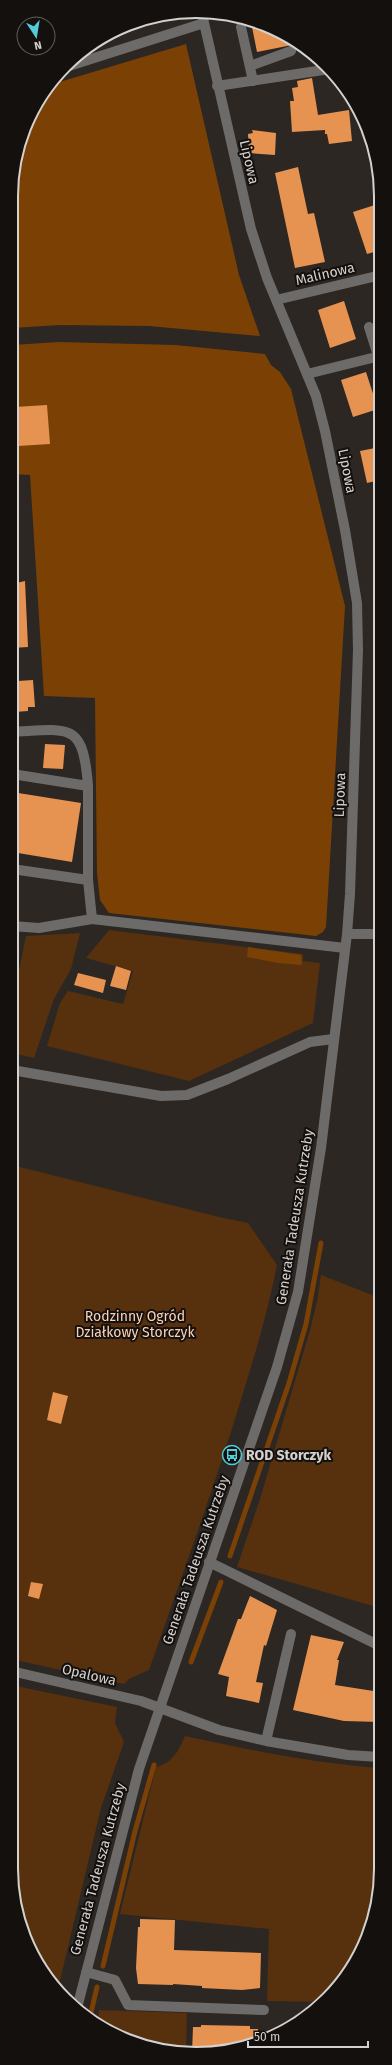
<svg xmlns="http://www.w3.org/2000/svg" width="392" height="2065" font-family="'Fira Sans',sans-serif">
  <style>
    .green { fill: #57300e }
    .forest { fill: #7b4104 }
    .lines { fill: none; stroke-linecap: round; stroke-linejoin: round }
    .stream { stroke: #7b4003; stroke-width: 5 }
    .building { fill: #e69351 }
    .minor { stroke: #6d6b69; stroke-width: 10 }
    .labels { text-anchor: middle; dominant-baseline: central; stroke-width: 4; stroke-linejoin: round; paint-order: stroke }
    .street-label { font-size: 14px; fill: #d4d1ce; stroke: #13100e }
    .park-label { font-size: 14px; fill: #fdd2b3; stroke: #13100e }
    .poi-label { font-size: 14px; font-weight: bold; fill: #d4d1ce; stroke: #13100e; text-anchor: start }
    .rim { fill: none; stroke: #d4d1ce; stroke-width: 2 }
  </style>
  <rect width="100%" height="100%" fill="#2c2723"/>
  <path class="green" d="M 109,930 L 303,954 L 303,961 L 320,963 L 313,1023 L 189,1081 L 47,1046 L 60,1003 L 68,991 L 123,1004 L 133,971 L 86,958 Z
    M 80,933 L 71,969 L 54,999 L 34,1058 L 12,1053 L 12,1005 L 26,936 Z
    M 12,1165 L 219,1217 L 248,1223 L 277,1265 C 266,1322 248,1377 231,1432 C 205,1512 177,1591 149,1670 L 129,1679 L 124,1684 L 11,1659 Z
    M 321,1275 L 380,1298 L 380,1608 L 237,1567 L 260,1499 L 310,1330 L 317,1302 Z
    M 11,1685 L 117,1707 L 115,1723 L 124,1742 L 101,1808 L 58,1989 L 25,1940 L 11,1869 Z
    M 185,1736 C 250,1750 313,1763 380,1768 L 379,1893 L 356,1961 L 323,2002 L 267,2001 L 269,1929 L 120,1914 L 156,1767 C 173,1763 179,1750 185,1736 Z
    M 99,2010 L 187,2013 L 186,2053 L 114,2035 L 97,2023 Z"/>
  <path class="forest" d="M 186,44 L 239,275 L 260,336 L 149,326 L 60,325 L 12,328 L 13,172 L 36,104 L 53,84 Z
    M 59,342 L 175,345 L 265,354 L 271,365 L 280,372 L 291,389 L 345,606 L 326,927 L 323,932 L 316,936 L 109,913 L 100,900 L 97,873 L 95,698 L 44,696 L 30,475 L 12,474 L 12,345 Z
    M 248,947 L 301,955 L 302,965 L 278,963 L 247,957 Z"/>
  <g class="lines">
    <path class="stream" d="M 230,1556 L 289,1383 L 306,1324 L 321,1243
      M 191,1662 L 221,1582
      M 103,1966 L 135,1831 L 154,1765
      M 90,2017 L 97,1987"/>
  </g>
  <path class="building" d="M 251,22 L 278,30 L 297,44 L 257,52 Z
    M 312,78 L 318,115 L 349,110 L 352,141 L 329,144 L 327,134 L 325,134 L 325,130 L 292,132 L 290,101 L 294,101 L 292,88 L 298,87 L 297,81 Z
    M 252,130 L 276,133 L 275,155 L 249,153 L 248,134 L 253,133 Z
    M 298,167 L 308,214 L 314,213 L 325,262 L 295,268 L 275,173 Z
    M 381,203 L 381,250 L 367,254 L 353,212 Z
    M 344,301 L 356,339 L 330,348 L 318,310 Z
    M 366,372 L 378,409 L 353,417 L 341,380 Z
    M 47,405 L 50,444 L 18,446 L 15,407 Z
    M 380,447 L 380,480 L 367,483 L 360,451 Z
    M 25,581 L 28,647 L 12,648 L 12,584 Z
    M 33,680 L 35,707 L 28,707 L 28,711 L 15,712 L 14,690 L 18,690 L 18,681 Z
    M 45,744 L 65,745 L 63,769 L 43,768 Z
    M 12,792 L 81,803 L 72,862 L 12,852 Z
    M 116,966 L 131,971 L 126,990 L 110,986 Z
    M 78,973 L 106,980 L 103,993 L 74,985 Z
    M 53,1392 L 68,1396 L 61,1424 L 47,1420 Z
    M 31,1582 L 43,1584 L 39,1599 L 28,1596 Z
    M 250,1596 L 277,1610 L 266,1646 L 264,1645 L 256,1682 L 263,1683 L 259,1703 L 226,1696 L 229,1677 L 218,1674 L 238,1619 L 241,1619 Z
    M 311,1635 L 344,1642 L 337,1660 L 339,1660 L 335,1685 L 380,1692 L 380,1722 L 344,1721 L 293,1710 Z
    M 140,1919 L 175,1920 L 174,1950 L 261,1953 L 260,1988 L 242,1990 L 202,1988 L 202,1986 L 173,1984 L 173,1985 L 138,1984 L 136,1968 L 138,1927 L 140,1927 Z
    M 201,2025 L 250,2026 L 250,2029 L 258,2029 L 258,2043 L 192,2053 L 193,2027 L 201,2027 Z"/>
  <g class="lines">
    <path class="minor" d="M 241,27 L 253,81
      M 69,66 L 204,23
      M 250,66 L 291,51
      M 217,86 L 330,69
      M 276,300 L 381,275
      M 369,327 L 380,362
      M 307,374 L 380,356
      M 12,774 L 88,786 C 83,721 70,729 12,732
      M 88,786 L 88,880 L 92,919
      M 12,869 L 88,880
      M 12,926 L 39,928 L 92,919 L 345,948
      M 347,934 L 380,934
      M 12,1070 L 161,1096 L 187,1095 L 228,1079 L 310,1042 L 333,1039
      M 209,1562 L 380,1646
      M 11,1671 L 141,1701 L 219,1730 L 266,1741 L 348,1755 L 380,1757
      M 266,1741 L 291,1634
      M 86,1972 L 115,1980 L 128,2005 L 264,2010
      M 77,2008 L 139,1769 L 277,1367 L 298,1292 L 321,1148 L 347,934 L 350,894 L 358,650 L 357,603 L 345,530 L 325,431 L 316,396 L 267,278 L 251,229 L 202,14"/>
  </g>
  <defs>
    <symbol id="bus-ring" viewBox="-11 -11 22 22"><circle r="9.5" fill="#13100e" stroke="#53cbdb" stroke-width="1.5"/><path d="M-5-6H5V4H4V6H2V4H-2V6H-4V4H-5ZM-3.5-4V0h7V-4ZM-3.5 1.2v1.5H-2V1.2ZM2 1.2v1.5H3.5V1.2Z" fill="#53cbdb"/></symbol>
  </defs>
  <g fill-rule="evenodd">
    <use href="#bus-ring" x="221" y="1444" width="22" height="22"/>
  </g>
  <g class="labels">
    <g class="street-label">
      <text transform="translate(249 162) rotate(77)">Lipowa</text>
      <text transform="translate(325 274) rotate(-13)">Malinowa</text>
      <text transform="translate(347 471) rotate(79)">Lipowa</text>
      <text transform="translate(340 795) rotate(-88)">Lipowa</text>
      <text transform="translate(295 1217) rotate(-81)">Generała Tadeusza Kutrzeby</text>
      <text transform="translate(196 1560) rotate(-71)">Generała Tadeusza Kutrzeby</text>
      <text transform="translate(89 1675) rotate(13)">Opalowa</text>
      <text transform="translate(98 1869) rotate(-75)">Generała Tadeusza Kutrzeby</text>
    </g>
    <g class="park-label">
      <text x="135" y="1316">Rodzinny Ogród<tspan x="135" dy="16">Działkowy Storczyk</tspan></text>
    </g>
    <g class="poi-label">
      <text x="246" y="1455">ROD Storczyk</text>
    </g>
  </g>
  <path d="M0 0H392V2065H0ZM196 18H196A178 178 0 0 1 374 196V1869A178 178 0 0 1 196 2047H196A178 178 0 0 1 18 1869V196A178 178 0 0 1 196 18Z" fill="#13100e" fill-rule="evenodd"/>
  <path class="rim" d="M196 18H196A178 178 0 0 1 374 196V1869A178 178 0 0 1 196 2047H196A178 178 0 0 1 18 1869V196A178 178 0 0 1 196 18Z"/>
  <g transform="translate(36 36) rotate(168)"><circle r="19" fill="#13100e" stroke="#605d5b"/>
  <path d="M0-3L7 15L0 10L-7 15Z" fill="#53cbdb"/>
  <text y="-6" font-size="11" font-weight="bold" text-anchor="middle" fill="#d4d1ce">N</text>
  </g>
  <path d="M248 2041v6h120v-6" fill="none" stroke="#d4d1ce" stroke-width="2"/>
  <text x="254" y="2041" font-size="12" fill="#d4d1ce" stroke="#13100e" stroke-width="3" paint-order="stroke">50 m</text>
</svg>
